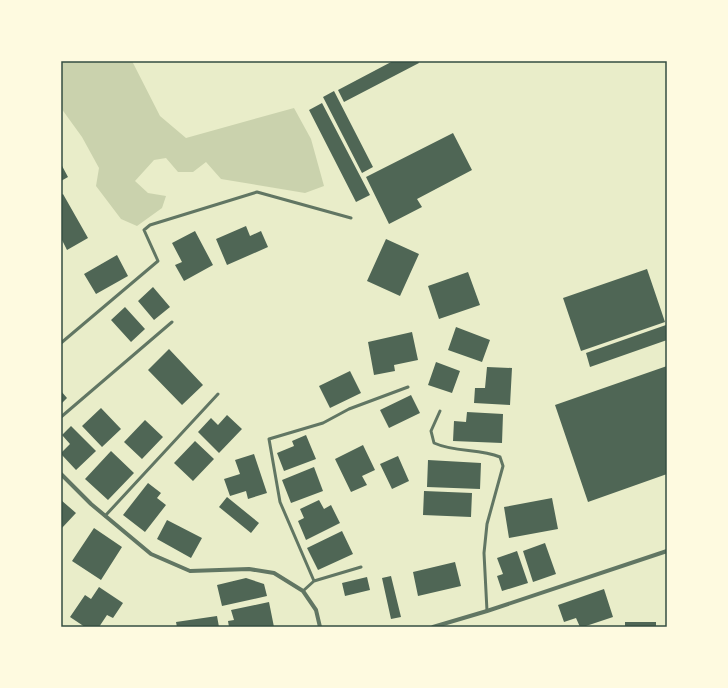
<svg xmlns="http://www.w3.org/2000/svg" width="728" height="688" font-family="'Open Sans',sans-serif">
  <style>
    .green { fill: #cad2ad }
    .building { fill: #4f6655 }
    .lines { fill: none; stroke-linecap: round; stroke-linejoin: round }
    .service { stroke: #617663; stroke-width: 3 }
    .minor { stroke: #617663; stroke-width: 4 }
    .neatline { fill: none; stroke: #344e41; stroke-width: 1.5 }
  </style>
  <rect width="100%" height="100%" fill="#e9edc9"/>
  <path class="green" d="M 61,61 L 132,61 L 160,116 L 186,138 L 294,108 L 311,139 L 324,186 L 305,193 L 221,179 L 206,162 L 193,172 L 178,172 L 166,158 L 154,160 L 135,181 L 148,193 L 166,196 L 162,208 L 137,226 L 121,219 L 96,186 L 99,168 L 82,137 L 61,108 Z"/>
  <path class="building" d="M 393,61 L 418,61 L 419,63 L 344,102 L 338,90 Z
    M 334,91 L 373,167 L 362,173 L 323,97 Z
    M 322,103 L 370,195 L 356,202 L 309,110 Z
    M 453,133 L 472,170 L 417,199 L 422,207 L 389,224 L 366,177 Z
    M 61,164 L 68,177 L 61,181 Z
    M 63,194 L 88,238 L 67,250 L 61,238 L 61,195 Z
    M 246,226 L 250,236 L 261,231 L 268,247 L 227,265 L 216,239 Z
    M 195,231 L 213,265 L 184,281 L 175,265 L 182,262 L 172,243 Z
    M 386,239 L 419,254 L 400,296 L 367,281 Z
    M 117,255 L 128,276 L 96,294 L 84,274 Z
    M 647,269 L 665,322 L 581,351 L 563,298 Z
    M 468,272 L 480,305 L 439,319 L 428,286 Z
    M 153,287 L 170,307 L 154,320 L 138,301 Z
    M 125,307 L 145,329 L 131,342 L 111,320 Z
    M 666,325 L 667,340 L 590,367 L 586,353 Z
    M 456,327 L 490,340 L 482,362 L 448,350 Z
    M 412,332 L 418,360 L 394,365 L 395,371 L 374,375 L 368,342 Z
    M 169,349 L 203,385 L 182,405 L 148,370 Z
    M 436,362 L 460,371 L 452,393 L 428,385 Z
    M 667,366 L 667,474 L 588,502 L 555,405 Z
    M 487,367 L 512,368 L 510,405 L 474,403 L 475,388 L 485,388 Z
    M 350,371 L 361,393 L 330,408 L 319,386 Z
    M 61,391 L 67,398 L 61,404 Z
    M 411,395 L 420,413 L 389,428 L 380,410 Z
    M 101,408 L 121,429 L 102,447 L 82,426 Z
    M 467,412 L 503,414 L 502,443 L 453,441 L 454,421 L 466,422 Z
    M 227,415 L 242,429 L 219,453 L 198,432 L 211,418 L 218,425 Z
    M 145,420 L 163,437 L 142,459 L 124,442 Z
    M 71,426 L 96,451 L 76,470 L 61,454 L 61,453 L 70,444 L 62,435 Z
    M 306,435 L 316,459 L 284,471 L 277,453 L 294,446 L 292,441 Z
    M 195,441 L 214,459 L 193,481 L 174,463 Z
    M 363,445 L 375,470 L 362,476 L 367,485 L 351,492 L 335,459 Z
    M 111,451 L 134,473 L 108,500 L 85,479 Z
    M 254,454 L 267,493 L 248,499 L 246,491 L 230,496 L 224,479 L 240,474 L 235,460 Z
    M 398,456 L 409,481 L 392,489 L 380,464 Z
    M 428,460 L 481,463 L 480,489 L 427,487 Z
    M 314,467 L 323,491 L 291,503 L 282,480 Z
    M 148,483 L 161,493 L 157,498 L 166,505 L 145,532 L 123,515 Z
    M 424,491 L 472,493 L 471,517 L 423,515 Z
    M 227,497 L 259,523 L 251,533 L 219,507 Z
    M 552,498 L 558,529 L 509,538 L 504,507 Z
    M 61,500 L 76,513 L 61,529 Z
    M 319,500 L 324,509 L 331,505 L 340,523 L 306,540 L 298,521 L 304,518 L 300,509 Z
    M 167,520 L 202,538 L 191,558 L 157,539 Z
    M 94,528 L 122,547 L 101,580 L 72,561 Z
    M 342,531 L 353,554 L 318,570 L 307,548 Z
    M 545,543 L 556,574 L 533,582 L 523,551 Z
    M 517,551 L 528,583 L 502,591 L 497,576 L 503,574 L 497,558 Z
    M 455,562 L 461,586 L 418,596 L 413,572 Z
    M 391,576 L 401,617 L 391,619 L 382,578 Z
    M 367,577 L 370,590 L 345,596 L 342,583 Z
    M 246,578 L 264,584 L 267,596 L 222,606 L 217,585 Z
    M 99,587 L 123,603 L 113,618 L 107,615 L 99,627 L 85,627 L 70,617 L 85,595 L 91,599 Z
    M 604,589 L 613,617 L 583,627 L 580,627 L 576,618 L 564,622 L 558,605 Z
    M 269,602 L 274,627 L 229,627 L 228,621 L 234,620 L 231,610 Z
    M 217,616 L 219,627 L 177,627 L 176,622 Z
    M 625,622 L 656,622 L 656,627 L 625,627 Z"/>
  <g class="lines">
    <path class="service" d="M 61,343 L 158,261 L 144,230 L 150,225 L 257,192 L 351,218
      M 440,411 L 431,431 L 434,443 C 456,453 479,448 500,457 L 503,466 L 487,524 L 484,553 L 487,611
      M 61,417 L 172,322
      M 105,516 L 218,394
      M 314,581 L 280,502 L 269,439 L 323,423 L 349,409 L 408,387
      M 303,591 L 314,581 L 361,567"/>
    <path class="minor" d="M 61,474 L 91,504 L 151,554 L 190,571 L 249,569 L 274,573 L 303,591 L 316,610 L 320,627
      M 433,627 L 487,611 L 667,551"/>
  </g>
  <rect width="728" height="688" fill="none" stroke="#fefae0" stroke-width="124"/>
  <rect x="62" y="62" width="604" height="564" class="neatline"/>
</svg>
